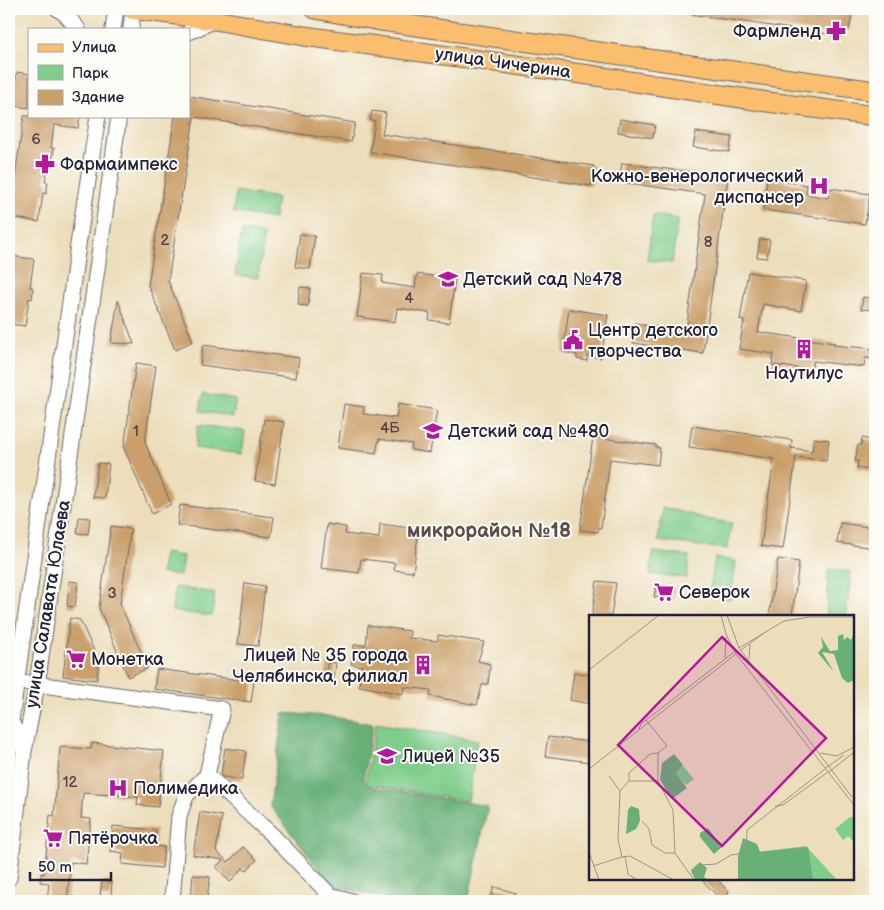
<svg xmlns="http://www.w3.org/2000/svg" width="884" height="910" font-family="'Balsamiq Sans',sans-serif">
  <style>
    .green { fill: #80cd8c; stroke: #517864 }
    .forest { fill: #68b078; stroke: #45695a }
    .building { fill: #ca9f69 }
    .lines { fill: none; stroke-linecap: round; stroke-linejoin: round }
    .minor-casing { stroke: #696468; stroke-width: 17 }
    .major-casing { stroke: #696468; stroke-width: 21 }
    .minor { stroke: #fff; stroke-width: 15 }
    .major { stroke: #fbbe6e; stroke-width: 19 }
    .labels { text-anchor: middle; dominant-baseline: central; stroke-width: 4; stroke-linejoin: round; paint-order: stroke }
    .number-label { font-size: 15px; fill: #4c4146 }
    .poi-label { font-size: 18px; fill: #22223b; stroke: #fdfcf7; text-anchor: start }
    .street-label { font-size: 18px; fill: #22223b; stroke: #fdfcf7 }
    .quarter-label { font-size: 20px; font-weight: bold; fill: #5d4e4b; stroke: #fdfcf7 }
    .inset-road { fill: none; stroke: #9b9388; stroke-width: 1 }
    .view { fill: #b5179e; fill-opacity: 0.15; stroke: #b5179e; stroke-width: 2.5 }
    .inset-edge { fill: none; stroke: #22223b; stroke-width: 2.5 }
  </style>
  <rect width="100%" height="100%" fill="#fdfcf7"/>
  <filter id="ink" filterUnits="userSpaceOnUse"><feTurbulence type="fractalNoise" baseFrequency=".02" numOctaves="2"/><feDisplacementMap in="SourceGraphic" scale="10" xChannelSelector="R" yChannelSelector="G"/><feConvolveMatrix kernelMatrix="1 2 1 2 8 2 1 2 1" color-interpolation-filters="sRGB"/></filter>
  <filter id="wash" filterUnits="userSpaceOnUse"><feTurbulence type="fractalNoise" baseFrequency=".0096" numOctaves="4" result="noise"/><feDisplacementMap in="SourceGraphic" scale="20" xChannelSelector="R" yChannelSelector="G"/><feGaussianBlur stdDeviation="1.12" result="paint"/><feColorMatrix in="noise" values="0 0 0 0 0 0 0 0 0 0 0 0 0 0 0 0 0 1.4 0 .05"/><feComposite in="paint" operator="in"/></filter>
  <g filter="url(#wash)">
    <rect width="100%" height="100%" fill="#ecdebb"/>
    <path class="green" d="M 236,191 L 277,198 L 274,219 L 233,212 Z
      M 653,215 L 678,219 L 672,263 L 647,260 Z
      M 242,231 L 264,234 L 258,278 L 235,275 Z
      M 203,394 L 236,400 L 233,417 L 200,411 Z
      M 198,425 L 245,431 L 242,454 L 195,448 Z
      M 663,507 L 707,519 L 732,523 L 727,549 L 658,541 Z
      M 653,552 L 689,556 L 687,578 L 650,574 Z
      M 164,553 L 183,556 L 180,576 L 161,573 Z
      M 715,558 L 736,561 L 731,599 L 709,596 Z
      M 828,569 L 851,572 L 846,616 L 827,616 Z
      M 175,587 L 215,593 L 212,616 L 172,611 Z
      M 376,723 L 478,740 L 468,801 L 365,784 Z"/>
    <path class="forest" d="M 283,713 L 328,716 L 373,724 L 363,780 L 371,787 L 488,806 L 468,901 L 397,901 L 331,885 L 270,806 Z"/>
    <g id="blocks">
      <path class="building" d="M 689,9 L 806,9 L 833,12 L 833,9 L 853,9 L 849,30 L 842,29 L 841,36 L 689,14 Z
        M 17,72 L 29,74 L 29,108 L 9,105 L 9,84 L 15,85 Z
        M 189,96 L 355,123 L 351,142 L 194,117 L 168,281 L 193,341 L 175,350 L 148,285 L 175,116 L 190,116 L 189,116 Z
        M 372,111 L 386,113 L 382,134 L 594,166 L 591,186 L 370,152 L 375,121 L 370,120 Z
        M 24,116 L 80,116 L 78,128 L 54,125 L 51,148 L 54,148 L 52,161 L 49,160 L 45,182 L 48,182 L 46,194 L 43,193 L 39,222 L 9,217 Z
        M 620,119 L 655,125 L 653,138 L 618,132 Z
        M 696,132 L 732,137 L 729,152 L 693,147 Z
        M 622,163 L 728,177 L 703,353 L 633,343 L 636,324 L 686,331 L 705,194 L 619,182 Z
        M 767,179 L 807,185 L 806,194 L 828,198 L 830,188 L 870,194 L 865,224 L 763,210 Z
        M 300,234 L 315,236 L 310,269 L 295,267 Z
        M 760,239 L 770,240 L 767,258 L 757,257 Z
        M 9,256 L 34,259 L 30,287 L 33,288 L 32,299 L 29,298 L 25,326 L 9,324 Z
        M 748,272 L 806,281 L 801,311 L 763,304 L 758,332 L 835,343 L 834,345 L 875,349 L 875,359 L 865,358 L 864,367 L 813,361 L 812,370 L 772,365 L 774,354 L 739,349 L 744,321 L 740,320 Z
        M 363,273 L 383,275 L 382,283 L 415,288 L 417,274 L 455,279 L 449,323 L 429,320 L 430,313 L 397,308 L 395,322 L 357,317 Z
        M 300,287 L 310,288 L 308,306 L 298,305 Z
        M 863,297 L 875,299 L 875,310 L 861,309 Z
        M 118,300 L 134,344 L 111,343 Z
        M 569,309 L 608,315 L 601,358 L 587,356 L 587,361 L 577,359 L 577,355 L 563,352 Z
        M 203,345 L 299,358 L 296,378 L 200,365 Z
        M 136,363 L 156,366 L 145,442 L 171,504 L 152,514 L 124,448 Z
        M 344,404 L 364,407 L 363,414 L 396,418 L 398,404 L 437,410 L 430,453 L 411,450 L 412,444 L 379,439 L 376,453 L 338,448 Z
        M 264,419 L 284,422 L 275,484 L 255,481 Z
        M 692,426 L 792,440 L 791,448 L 812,451 L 814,438 L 829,440 L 826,461 L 796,457 L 783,549 L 761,546 L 774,459 L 689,447 Z
        M 593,437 L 656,445 L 656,447 L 660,448 L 658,465 L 610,459 L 601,528 L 599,527 L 598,532 L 580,530 Z
        M 862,438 L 870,440 L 869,442 L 875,443 L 875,471 L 857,468 L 858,461 L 855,461 L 858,445 L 861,445 Z
        M 98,463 L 109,464 L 105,498 L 93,497 Z
        M 180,505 L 274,517 L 271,537 L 177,525 Z
        M 79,517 L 90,518 L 88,534 L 77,533 Z
        M 840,523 L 875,528 L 875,548 L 837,543 Z
        M 327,524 L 346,527 L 345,534 L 379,538 L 380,524 L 419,529 L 413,572 L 394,570 L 395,563 L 361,559 L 359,573 L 321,568 Z
        M 111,526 L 131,529 L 120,604 L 148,668 L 128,677 L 99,608 Z
        M 778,559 L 799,562 L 792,616 L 769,616 Z
        M 69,581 L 78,582 L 75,607 L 67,606 Z
        M 597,581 L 616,583 L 611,616 L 592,616 Z
        M 245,583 L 265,586 L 258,646 L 238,644 Z
        M 656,586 L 674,588 L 673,599 L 654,597 Z
        M 70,618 L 80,620 L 99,662 L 97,680 L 63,676 Z
        M 368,625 L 410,631 L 409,638 L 438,641 L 438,635 L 484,642 L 478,661 L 490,664 L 490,669 L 488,684 L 482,685 L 477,705 L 430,696 L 431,690 L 404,687 L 403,694 L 359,686 L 362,666 L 351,664 L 354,645 L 366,645 Z
        M 328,662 L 336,663 L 334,678 L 325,676 Z
        M 157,669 L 254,682 L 251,702 L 154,689 Z
        M 574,672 L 590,675 L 590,704 L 570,700 Z
        M 548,737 L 590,742 L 590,762 L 545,756 Z
        M 92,743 L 164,751 L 158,807 L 137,805 L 138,797 L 83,793 L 81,818 L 91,819 L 86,864 L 71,862 L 67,901 L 47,901 L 49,883 L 40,882 L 41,873 L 44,874 L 50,815 L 54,816 L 60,747 L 91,749 Z
        M 225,748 L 246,751 L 242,780 L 223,777 L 221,775 Z
        M 200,812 L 222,816 L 216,851 L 228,862 L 243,847 L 257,860 L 246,871 L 243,868 L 230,882 L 216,867 L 223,860 L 193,855 Z
        M 113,826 L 156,830 L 155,846 L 164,847 L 162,868 L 122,864 L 123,853 L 110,851 Z
        M 193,875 L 210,877 L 207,899 L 191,898 Z
        M 701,879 L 717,879 L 729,892 L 721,900 Z
        M 102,881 L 112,882 L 111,897 L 100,896 Z
        M 494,887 L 516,893 L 514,901 L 490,901 Z"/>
    </g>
  </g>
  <g filter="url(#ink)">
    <use href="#blocks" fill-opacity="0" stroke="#696468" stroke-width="1"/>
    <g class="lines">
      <defs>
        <path id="minor" d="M 58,9 L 65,14 L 78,29
          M 113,29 L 116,9
          M 131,29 L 133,9
          M 189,32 L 215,20
          M 28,683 L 222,709 L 207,775 L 272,835 L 330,895 L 352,901
          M 24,751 L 11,721 L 78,245 L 98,116
          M 9,878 L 24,751 L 37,685 L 119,116
          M 172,901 L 179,816 L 186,796 L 207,775"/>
        <path id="major" d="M 131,9 L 215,20 L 304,36 L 589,75 L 768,102 L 875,116
          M 315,9 L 381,21 L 875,91"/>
      </defs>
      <use href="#minor" class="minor-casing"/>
      <use href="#major" class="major-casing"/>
      <use href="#minor" class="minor"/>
      <use href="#major" class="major"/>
    </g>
  </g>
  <defs>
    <symbol id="pharmacy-bare" viewBox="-9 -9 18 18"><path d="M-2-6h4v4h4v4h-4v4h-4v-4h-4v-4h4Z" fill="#b5179e" stroke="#fdfcf7" stroke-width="2.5" paint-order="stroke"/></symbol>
    <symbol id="hospital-bare" viewBox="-9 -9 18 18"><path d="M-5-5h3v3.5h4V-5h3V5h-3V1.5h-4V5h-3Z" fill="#b5179e" stroke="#fdfcf7" stroke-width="2.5" paint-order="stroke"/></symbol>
    <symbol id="school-bare" viewBox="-9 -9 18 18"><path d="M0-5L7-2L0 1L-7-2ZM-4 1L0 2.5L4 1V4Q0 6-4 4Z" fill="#b5179e" stroke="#fdfcf7" stroke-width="2.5" paint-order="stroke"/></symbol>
    <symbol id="civic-bare" viewBox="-9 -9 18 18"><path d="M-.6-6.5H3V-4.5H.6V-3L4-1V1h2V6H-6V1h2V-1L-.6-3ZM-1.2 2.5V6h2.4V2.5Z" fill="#b5179e" stroke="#fdfcf7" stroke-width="2.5" paint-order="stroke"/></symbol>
    <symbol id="building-bare" viewBox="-9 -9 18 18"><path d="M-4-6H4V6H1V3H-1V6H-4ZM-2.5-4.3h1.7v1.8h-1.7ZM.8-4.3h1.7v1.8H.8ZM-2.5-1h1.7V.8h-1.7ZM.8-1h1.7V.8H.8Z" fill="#b5179e" stroke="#fdfcf7" stroke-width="2.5" paint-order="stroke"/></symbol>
    <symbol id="supermarket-bare" viewBox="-9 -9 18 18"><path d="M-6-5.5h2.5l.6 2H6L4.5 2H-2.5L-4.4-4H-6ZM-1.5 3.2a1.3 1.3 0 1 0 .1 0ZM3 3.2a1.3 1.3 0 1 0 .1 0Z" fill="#b5179e" stroke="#fdfcf7" stroke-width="2.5" paint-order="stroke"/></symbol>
  </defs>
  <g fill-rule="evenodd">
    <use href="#pharmacy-bare" x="822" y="17" width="28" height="28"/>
    <use href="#pharmacy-bare" x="31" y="150" width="28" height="28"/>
    <use href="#hospital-bare" x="805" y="172" width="28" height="28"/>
    <use href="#school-bare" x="434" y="265" width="28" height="28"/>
    <use href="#civic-bare" x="559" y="326" width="28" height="28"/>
    <use href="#building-bare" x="790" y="335" width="28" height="28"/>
    <use href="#school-bare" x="419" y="417" width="28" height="28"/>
    <use href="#supermarket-bare" x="650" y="578" width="28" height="28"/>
    <use href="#supermarket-bare" x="62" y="645" width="28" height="28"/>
    <use href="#building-bare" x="409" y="651" width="28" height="28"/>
    <use href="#school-bare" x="373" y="742" width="28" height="28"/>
    <use href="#hospital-bare" x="104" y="774" width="28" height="28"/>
    <use href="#supermarket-bare" x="39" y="824" width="28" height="28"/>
  </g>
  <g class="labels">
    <g class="number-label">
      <text x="36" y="139">6</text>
      <text x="165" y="240">2</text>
      <text x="708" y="242">8</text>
      <text x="409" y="298">4</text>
      <text x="390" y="428">4Б</text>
      <text x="136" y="431">1</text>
      <text x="112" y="593">3</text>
      <text x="70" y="782">12</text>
    </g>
    <g class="poi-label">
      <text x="821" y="31" text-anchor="end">Фармленд</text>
      <text x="60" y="164">Фармаимпекс</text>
      <text x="804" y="176" text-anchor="end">Кожно-венерологический<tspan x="804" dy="21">диспансер</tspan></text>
      <text x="463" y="279">Детский сад №478</text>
      <text x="588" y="330">Центр детского<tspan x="588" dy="21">творчества</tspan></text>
      <text x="804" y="373" text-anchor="middle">Наутилус</text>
      <text x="448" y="431">Детский сад №480</text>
      <text x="679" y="592">Северок</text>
      <text x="408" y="655" text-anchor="end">Лицей № 35 города<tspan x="408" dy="21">Челябинска, филиал</tspan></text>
      <text x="91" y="659">Монетка</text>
      <text x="402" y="756">Лицей №35</text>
      <text x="133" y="788">Полимедика</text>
      <text x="68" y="838">Пятёрочка</text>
    </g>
    <g class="street-label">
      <text transform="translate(503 63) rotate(8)">улица Чичерина</text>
      <text transform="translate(48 604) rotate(-81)">улица Салавата Юлаева</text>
    </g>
    <g class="quarter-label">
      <text x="489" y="531">микрорайон №18</text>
    </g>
  </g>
  <g transform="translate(589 615)">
    <rect width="265" height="265" fill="#ecdebb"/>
    <path d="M 94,151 L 105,164 L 97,170 L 86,157 ZM 261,202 L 265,202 L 265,227 L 259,221 L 254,225 L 246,214 ZM 217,231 L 248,265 L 168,265 L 166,237 Z" fill="#80cd8c"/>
    <path d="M 265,17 L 265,65 L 259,68 L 253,63 L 245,39 L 233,37 L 245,57 L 229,38 L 234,32 L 232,22 L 241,36 L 249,35 L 249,21 L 254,19 L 255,25 L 258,22 L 262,25 ZM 85,139 L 94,150 L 87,158 L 98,173 L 83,184 L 71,165 L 73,148 ZM 42,191 L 50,194 L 51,206 L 47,214 L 37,219 L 39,195 ZM 119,213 L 133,232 L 125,239 L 111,222 L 111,218 ZM 154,223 L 168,229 L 171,237 L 219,232 L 224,265 L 149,265 L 149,241 ZM 111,247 L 118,253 L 115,262 L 119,265 L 106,265 L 102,255 Z" fill="#68b078"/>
    <path class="inset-road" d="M 132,0 L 137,19 L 147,39 L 265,190M 138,0 L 150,33 L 263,182M 150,33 L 195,6 L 221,2 L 265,2M 152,35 L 175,18M 136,43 L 137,22M 160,44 L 161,29M 0,55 L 70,0M 57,105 L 78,131 L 69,138 L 69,166 L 84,195 L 86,238 L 105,265M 50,114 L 52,109 L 145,37M 231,138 L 248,141 L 265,132M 237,153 L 255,140M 0,154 L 147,39M 240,157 L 265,137M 20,161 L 31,176 L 29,225 L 33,242 L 41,241 L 83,264M 40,166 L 69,166M 31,176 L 40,166 L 40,158 L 61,139 L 69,138M 186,191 L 194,190 L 239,157M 53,206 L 60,214 L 63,230 L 76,238 L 86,238M 0,237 L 10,265M 36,241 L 39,259 L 48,265M 4,251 L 33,242M 102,259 L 112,250 L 127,249 L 142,240 L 157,238 L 158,215 L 236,154"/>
    <path class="view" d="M 133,22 L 237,123 L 133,231 L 29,130 Z"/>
    <rect width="265" height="265" class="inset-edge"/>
  </g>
  <rect width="884" height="910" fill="none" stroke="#fdfcf7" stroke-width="30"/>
  <rect x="28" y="28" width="162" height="90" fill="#fdfcf7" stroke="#a5a5ac"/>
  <rect x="38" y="44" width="25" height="8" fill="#fbbe6e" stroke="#a5a5ac"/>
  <text x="72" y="52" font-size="15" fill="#22223b">Улица</text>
  <rect x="38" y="65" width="25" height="15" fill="#80cd8c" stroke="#a5a5ac"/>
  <text x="72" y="78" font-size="15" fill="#22223b">Парк</text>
  <rect x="38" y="90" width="25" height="15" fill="#ca9f69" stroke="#a5a5ac"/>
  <text x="72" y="102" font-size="15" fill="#22223b">Здание</text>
  <path d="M30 872v8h81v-8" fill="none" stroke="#22223b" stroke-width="2.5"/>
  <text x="38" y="872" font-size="15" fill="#22223b" stroke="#fdfcf7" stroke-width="4" paint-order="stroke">50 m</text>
</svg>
